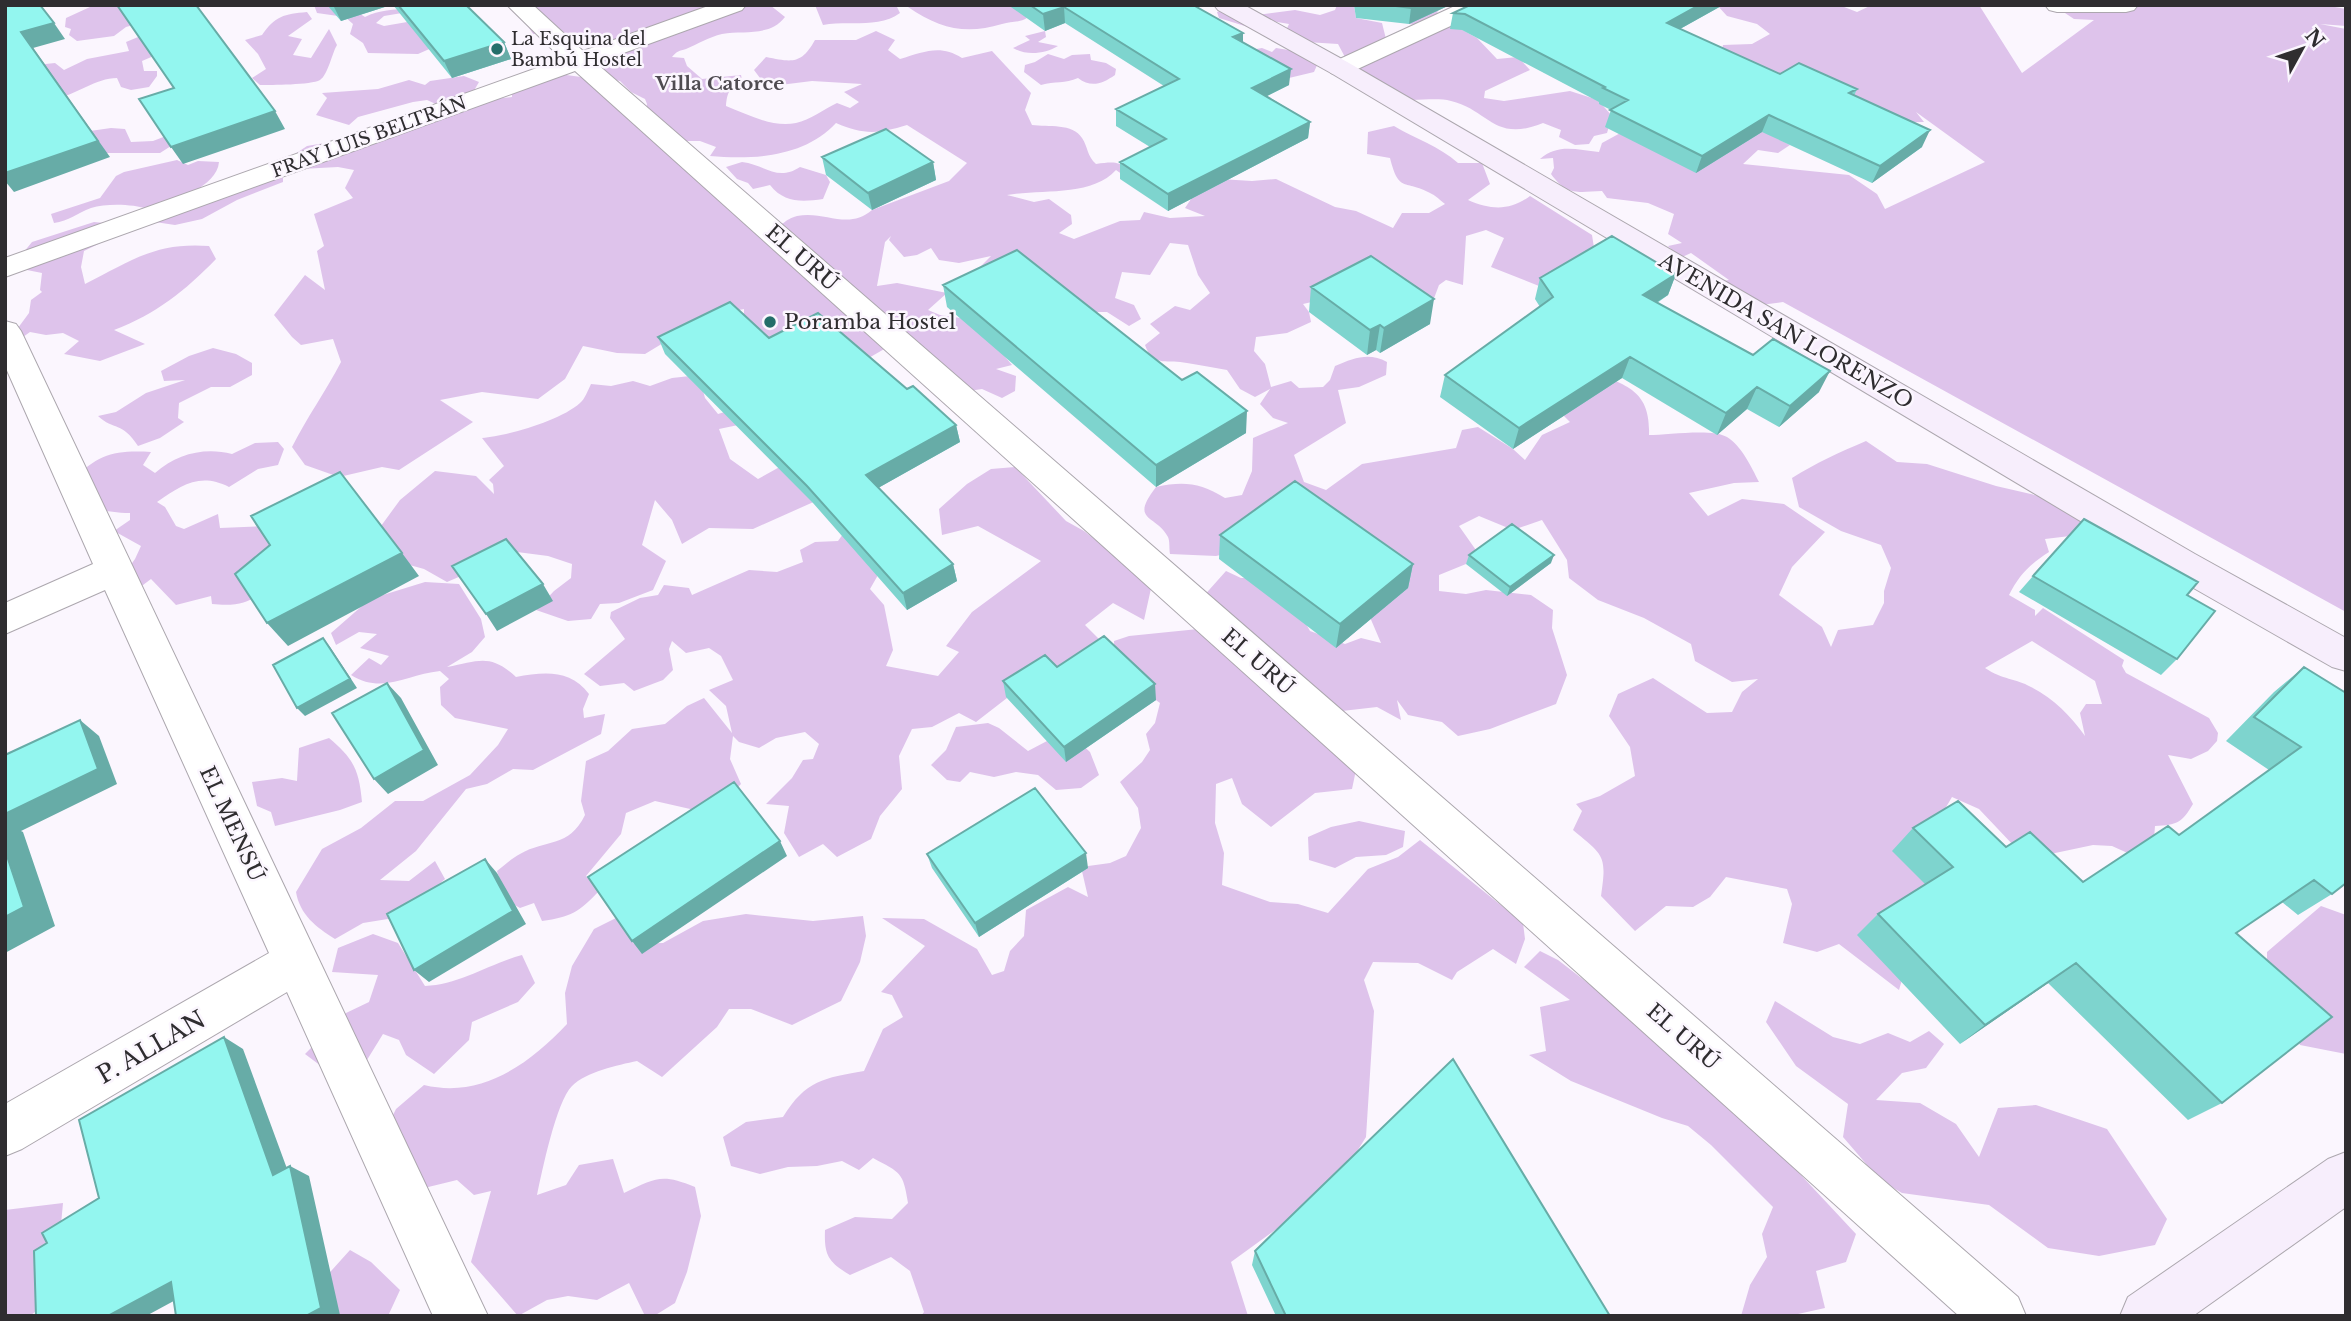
<svg xmlns="http://www.w3.org/2000/svg" width="2351" height="1321" font-family="'Libre Baskerville',serif">
  <style>
    .green { fill: #dec3eb; fill-rule: evenodd }
    .lines { fill: none; stroke-linecap: round; stroke-linejoin: round }
    .street-casing { stroke: #aca7ae; stroke-width: 2 }
    .secondary-casing { stroke: #aca7ae; stroke-width: 2 }
    .street { fill: #fff; fill-rule: evenodd }
    .secondary { fill: #f7eefc; fill-rule: evenodd }
    .wall { fill: #7ed4ce }
    .shaded-wall { fill: #67aca7 }
    .building { fill: #93f6ef; stroke: #67aca7; stroke-width: 2 }
    .poi-dot { fill: #246e6a; stroke: #fbf6fe; stroke-width: 2.5 }
    .labels { text-anchor: middle; dominant-baseline: central; stroke-width: 5; stroke-linejoin: round; paint-order: stroke }
    .far-poi-label { font-size: 18px; fill: #2f2d30; stroke: #fbf6fe; text-anchor: start }
    .far-street-label { font-size: 18px; fill: #2f2d30; stroke: #fbf6fe }
    .far-neighbourhood-label { font-size: 19px; font-weight: bold; fill: #4f4b51; stroke: #fbf6fe }
    .street-label { font-size: 21px; fill: #2f2d30; stroke: #fbf6fe }
    .poi-label { font-size: 21px; fill: #2f2d30; stroke: #fbf6fe; text-anchor: start }
    .near-street-label { font-size: 24px; fill: #2f2d30; stroke: #fbf6fe }
  </style>
  <rect width="100%" height="100%" fill="#fbf6fe"/>
  <path class="green" d="M 107,5 L 146,5 L 151,20 L 126,27 L 114,36 L 77,41 L 69,35 L 71,29 L 65,27 L 66,18 L 90,7 Z
    M 314,5 L 346,5 L 365,17 C 379,9 394,11 410,7 L 408,12 L 384,16 L 376,23 L 384,26 L 413,21 L 443,43 L 418,54 L 368,53 L 363,43 L 350,34 L 353,24 L 345,17 L 317,13 Z
    M 514,5 L 770,5 L 785,17 C 770,37 744,30 722,34 C 709,37 698,44 686,49 C 679,51 677,51 672,57 L 684,58 L 687,66 L 702,79 L 741,75 L 742,80 C 730,87 727,92 726,106 C 747,114 772,128 796,123 C 810,120 824,109 837,103 L 850,108 L 859,102 L 844,92 L 862,84 L 812,81 L 780,85 L 763,82 L 754,70 L 766,57 C 792,62 801,65 815,40 L 856,40 L 876,31 L 895,40 L 888,50 L 900,59 C 924,52 940,44 962,58 L 992,51 L 1031,93 L 1025,110 L 1032,125 C 1048,127 1073,123 1082,138 C 1088,147 1087,156 1096,164 C 1122,160 1124,163 1137,185 L 1116,170 C 1092,197 1041,189 1007,195 L 1034,202 L 1049,199 L 1071,215 L 1072,224 L 1059,233 L 1074,239 L 1120,221 L 1140,220 L 1144,212 L 1170,218 L 1205,216 L 1185,208 L 1191,199 L 1191,188 L 1204,178 L 1252,181 L 1276,179 L 1335,207 L 1356,211 L 1393,228 L 1402,213 L 1429,213 L 1445,204 C 1440,200 1435,195 1430,193 C 1405,179 1399,194 1390,158 L 1367,154 L 1368,132 L 1394,126 C 1416,139 1439,146 1458,163 L 1482,163 L 1490,184 L 1468,200 C 1491,210 1510,211 1530,196 L 1592,235 L 1595,254 L 1544,288 L 1491,267 L 1504,238 L 1486,230 L 1466,236 L 1463,285 L 1446,280 L 1439,285 L 1433,301 L 1334,297 L 1303,304 L 1309,312 L 1311,322 L 1287,333 L 1256,337 L 1254,351 L 1265,364 L 1271,387 L 1291,381 L 1299,388 L 1323,387 L 1330,380 L 1335,366 C 1354,358 1369,352 1387,362 L 1386,375 L 1359,387 L 1338,390 L 1346,423 L 1294,455 L 1304,482 L 1326,490 L 1362,464 L 1456,448 L 1462,430 L 1478,427 L 1513,449 L 1525,460 L 1542,435 L 1570,422 L 1564,416 L 1583,369 C 1621,384 1651,386 1649,435 C 1667,435 1713,428 1727,437 C 1741,445 1752,468 1759,482 L 1734,483 L 1689,493 L 1708,516 L 1742,499 L 1784,504 L 1825,532 L 1792,567 L 1779,595 L 1822,627 L 1831,647 L 1838,630 L 1873,625 L 1884,603 L 1884,591 L 1891,568 L 1881,545 L 1841,531 L 1799,507 L 1792,478 C 1816,463 1840,452 1866,441 L 1897,462 L 1927,464 L 1996,486 L 2069,503 L 2107,525 L 2070,536 L 2045,539 L 2049,552 C 2030,564 2019,575 2009,595 L 2035,610 L 2035,616 L 2043,608 L 2124,660 L 2122,666 L 2126,673 L 2209,718 L 2218,733 L 2217,741 L 2208,751 L 2191,759 L 2168,755 L 2193,804 C 2182,823 2177,825 2155,826 L 2152,864 L 2112,846 L 2093,845 L 2041,856 L 2015,847 L 1979,809 L 1952,797 L 1936,824 L 1934,815 L 1915,828 L 1930,884 L 1899,990 L 1839,944 L 1817,952 L 1783,943 L 1792,904 L 1787,889 L 1726,877 L 1710,897 L 1693,907 L 1666,906 L 1635,931 L 1601,896 C 1607,855 1604,856 1573,830 L 1582,811 L 1576,804 L 1600,796 L 1635,776 L 1630,747 L 1609,716 L 1618,694 L 1653,678 L 1707,713 L 1732,712 L 1742,692 L 1758,679 L 1732,682 L 1695,661 L 1691,644 L 1644,618 L 1598,600 L 1569,578 L 1567,560 L 1542,520 L 1513,530 L 1479,516 L 1459,526 L 1478,553 L 1466,564 L 1439,575 L 1439,591 L 1466,594 L 1486,590 L 1531,595 L 1553,610 L 1552,628 L 1567,675 L 1556,704 L 1490,729 L 1458,736 L 1442,722 L 1408,715 L 1397,700 L 1401,720 L 1377,707 L 1342,711 L 1356,770 L 1352,789 L 1315,793 L 1271,827 L 1242,804 L 1232,778 L 1216,784 L 1215,823 L 1224,853 L 1222,885 L 1270,902 L 1298,904 L 1328,913 L 1368,869 L 1398,857 L 1420,840 L 1523,923 L 1525,939 L 1516,964 L 1493,949 L 1457,972 L 1452,980 L 1418,963 L 1373,962 L 1364,980 L 1374,1011 L 1366,1137 L 1346,1169 L 1289,1220 L 1231,1262 L 1248,1316 L 921,1316 L 924,1312 L 910,1271 L 891,1257 L 850,1275 C 828,1262 824,1255 825,1230 L 855,1217 L 892,1219 L 908,1203 C 903,1172 901,1173 873,1158 L 859,1170 L 842,1161 L 817,1166 L 788,1167 L 760,1174 L 731,1166 L 723,1137 L 746,1122 L 783,1117 C 806,1080 824,1078 864,1071 L 883,1029 L 903,1017 L 892,995 L 881,992 L 925,946 L 882,918 L 924,919 L 977,949 L 992,975 L 1004,971 L 1010,951 L 1024,936 L 1026,910 L 1068,887 L 1088,897 L 1081,867 L 1110,863 L 1126,856 L 1141,828 L 1138,808 L 1120,782 L 1142,762 L 1150,750 L 1146,734 L 1155,723 L 1160,703 L 1115,670 L 1114,641 L 1129,636 L 1218,627 L 1201,599 L 1226,571 L 1241,578 L 1255,578 L 1295,604 L 1310,631 L 1345,644 L 1361,638 L 1381,643 L 1363,601 L 1247,549 L 1216,556 L 1170,554 C 1169,549 1170,541 1168,537 C 1156,514 1129,522 1156,487 C 1184,481 1200,483 1225,498 L 1242,495 L 1252,471 L 1253,438 L 1288,423 L 1273,418 L 1260,404 L 1270,389 L 1255,397 L 1240,389 L 1227,370 C 1214,368 1201,365 1187,363 C 1169,359 1153,368 1145,345 L 1160,333 L 1150,324 L 1175,306 L 1190,310 L 1210,293 L 1198,275 L 1188,245 L 1170,243 L 1150,275 L 1122,272 L 1115,298 L 1134,305 L 1141,319 L 1129,326 L 1107,312 L 1088,312 L 982,282 L 979,268 L 991,256 L 959,263 L 939,260 L 931,248 L 917,255 L 904,257 L 889,240 L 891,236 L 885,242 L 877,286 L 897,283 L 947,293 L 928,310 L 940,315 L 974,320 L 1012,365 L 996,369 L 1016,376 L 1015,391 L 1002,398 L 982,389 L 962,392 L 886,348 L 860,363 L 759,341 L 735,319 L 744,313 L 744,309 L 708,316 L 645,354 L 617,353 L 583,346 L 565,379 L 538,399 L 482,392 L 440,400 L 473,422 L 399,470 L 382,467 L 339,477 L 305,465 L 292,447 C 307,417 326,391 341,362 L 333,339 L 301,345 L 292,337 L 274,315 L 305,275 L 325,290 L 317,251 L 324,246 L 314,214 L 353,198 L 345,188 L 354,170 L 338,167 L 301,169 L 289,158 L 307,146 L 377,134 L 466,102 L 512,97 L 512,85 L 530,70 L 581,77 L 767,228 C 783,228 784,219 797,216 C 824,210 848,231 872,210 L 949,181 L 967,163 L 907,125 C 878,134 864,135 836,123 C 805,157 753,160 710,156 L 716,147 L 700,141 L 676,141 L 645,120 L 647,104 L 645,99 L 631,92 L 620,81 L 581,72 L 615,40 L 593,34 L 578,39 L 560,33 L 533,34 ZM 2032,641 L 2095,681 L 2102,704 L 2086,704 L 2080,713 L 2085,736 C 2071,716 2053,698 2031,687 C 2015,678 2003,680 1985,668 Z
    M 815,5 L 896,5 L 900,13 C 879,29 847,20 823,25 Z
    M 911,5 L 1022,5 L 1028,17 C 1021,23 1012,21 1002,24 C 966,35 940,29 908,7 Z
    M 1233,5 L 1245,5 L 1257,15 L 1295,10 L 1320,15 L 1335,10 L 1337,5 L 1354,5 L 1356,18 L 1382,23 L 1386,39 L 1405,47 L 1410,44 L 1417,26 C 1403,21 1391,23 1378,16 L 1438,9 L 1437,16 L 1477,38 L 1497,59 L 1518,57 L 1530,70 L 1485,91 L 1484,98 L 1504,101 L 1570,91 L 1598,100 L 1612,116 L 1607,133 L 1594,136 L 1589,144 L 1575,145 L 1559,137 L 1561,130 L 1543,123 C 1494,143 1489,110 1451,101 C 1439,98 1425,100 1412,100 C 1400,100 1387,96 1374,95 L 1346,59 L 1338,44 L 1306,42 L 1283,37 L 1289,24 L 1266,20 L 1248,27 L 1219,18 L 1217,12 Z
    M 1717,5 L 1839,5 L 1857,12 L 1872,5 L 1979,5 L 2022,73 L 2094,20 L 2074,19 L 2065,13 L 2071,7 L 2081,5 L 2324,5 L 2346,9 L 2346,26 L 2320,24 L 2346,29 L 2346,612 L 1783,302 L 1745,307 L 1717,282 L 1729,280 L 1691,253 L 1680,258 L 1668,246 L 1682,243 L 1668,234 L 1674,214 L 1648,203 L 1607,198 L 1602,191 C 1577,192 1567,196 1551,174 L 1554,168 L 1553,158 L 1540,159 C 1558,143 1577,150 1599,152 L 1602,143 L 1624,131 L 1722,110 L 1790,145 L 1778,153 L 1758,150 L 1743,164 L 1849,175 L 1877,194 L 1885,209 L 1985,162 L 1916,112 L 1924,122 L 1867,123 L 1793,79 L 1720,58 L 1723,45 L 1752,44 L 1770,34 L 1757,24 L 1727,16 Z
    M 307,12 L 312,19 L 288,36 L 302,39 L 293,55 L 311,58 L 329,29 L 337,45 C 332,53 328,75 320,80 C 311,85 271,85 260,85 L 252,78 L 266,69 L 258,54 L 245,40 L 262,35 C 275,16 284,14 307,12 Z
    M 1045,31 L 1046,37 L 1038,42 L 1058,46 C 1045,54 1026,56 1013,48 L 1030,40 L 1025,36 Z
    M 143,35 L 156,55 L 142,61 L 144,71 L 157,71 L 157,76 L 149,87 L 131,90 L 121,87 L 117,78 C 96,78 76,95 55,99 L 36,65 L 55,63 L 64,70 L 87,59 L 129,51 L 126,42 Z
    M 1262,48 L 1272,52 L 1276,48 L 1314,54 L 1318,63 L 1314,72 L 1289,78 L 1240,52 Z
    M 1048,54 L 1064,59 L 1072,55 L 1090,54 L 1091,60 L 1106,63 L 1116,69 L 1115,75 C 1102,84 1091,88 1078,78 C 1065,84 1055,81 1041,85 L 1024,72 L 1025,65 L 1035,62 Z
    M 464,76 L 479,82 L 472,94 L 438,105 L 427,100 L 413,102 L 358,117 L 349,125 L 316,115 L 327,98 L 322,93 L 378,89 L 409,80 L 425,85 L 430,81 Z
    M 111,128 L 125,129 L 131,142 L 153,141 L 166,136 L 171,146 L 160,153 L 101,153 L 5,161 L 83,132 Z
    M 177,160 L 188,165 L 198,161 L 219,162 C 218,175 206,184 195,191 L 283,174 L 283,182 L 237,200 L 202,219 L 175,225 L 155,222 L 127,230 L 84,251 L 81,267 L 85,284 C 131,261 155,242 209,246 L 216,259 C 185,291 156,314 114,330 L 145,344 L 100,361 L 64,354 L 79,341 L 63,333 L 46,335 L 30,332 L 23,337 L 15,332 L 29,313 L 31,300 L 42,292 L 40,290 L 42,273 L 22,269 L 23,253 L 32,242 L 94,222 L 115,224 L 117,219 L 148,209 C 133,204 107,203 91,208 C 77,213 69,221 54,223 L 51,214 L 100,198 L 116,176 L 124,172 Z
    M 742,162 C 766,165 777,182 800,167 L 826,175 L 830,182 L 823,199 C 802,202 784,203 770,185 L 753,189 L 748,183 L 737,179 L 726,167 Z
    M 213,348 L 236,354 L 252,363 L 252,375 L 230,387 L 211,387 L 179,403 L 178,418 L 184,422 L 160,438 L 138,446 C 122,421 114,431 98,416 L 116,412 L 146,393 L 185,380 L 164,381 L 161,371 L 189,356 Z
    M 699,375 L 705,398 L 718,414 L 738,408 L 743,424 L 719,429 L 730,459 L 758,479 L 785,464 L 818,500 L 753,529 L 709,528 L 682,544 L 672,520 L 655,500 L 642,545 L 666,561 L 653,590 L 619,603 L 600,604 L 591,619 L 568,621 L 536,610 L 554,591 L 571,578 L 572,564 L 548,556 L 517,552 L 447,582 L 424,569 L 406,564 L 370,541 L 400,500 L 435,471 L 476,476 L 494,494 L 493,484 L 489,480 L 504,466 L 482,438 C 507,436 560,421 580,403 C 585,399 588,390 591,384 L 611,386 L 633,381 L 650,386 L 672,378 Z
    M 278,442 L 284,449 L 278,465 L 258,469 L 229,487 C 199,472 181,486 157,502 L 165,507 L 176,526 L 184,529 L 218,514 L 220,528 L 269,526 L 286,550 C 262,588 262,609 212,604 L 211,596 L 176,605 L 151,579 L 139,588 L 119,581 L 135,559 L 141,546 L 114,531 L 130,520 L 130,513 C 114,513 103,509 87,511 L 73,480 C 98,454 115,450 151,452 L 143,465 L 155,473 C 177,454 204,447 232,454 L 255,443 Z
    M 1015,467 L 1066,521 L 1084,531 L 1152,584 L 1144,620 L 1113,603 L 1085,625 L 1099,639 L 1077,672 L 1051,664 L 976,722 L 959,713 L 932,727 L 912,729 L 899,756 L 902,789 L 880,816 L 871,839 L 837,857 L 823,844 L 799,857 L 784,833 L 789,806 L 766,804 L 792,778 L 803,760 L 813,759 L 819,744 L 805,732 L 776,738 L 759,748 L 739,742 L 733,736 L 730,759 L 741,784 L 729,796 L 699,811 L 655,801 L 626,813 L 621,834 L 586,876 L 599,891 C 579,912 571,917 542,921 L 534,903 L 520,908 L 506,900 L 497,871 C 505,865 512,858 520,854 C 546,839 569,848 585,815 L 581,801 L 586,761 L 608,751 L 632,729 L 665,724 L 687,706 L 704,698 L 732,733 L 726,706 L 709,690 L 733,680 L 721,656 L 709,648 L 686,653 L 672,641 L 669,649 L 673,670 L 663,680 L 634,691 L 624,683 L 600,686 L 584,674 L 625,639 L 610,618 L 611,612 L 640,598 L 658,595 L 664,585 L 689,588 L 692,595 L 749,570 L 777,572 L 803,562 L 800,550 L 815,542 L 838,541 L 848,527 L 878,575 L 870,589 L 884,605 L 893,650 L 886,666 L 938,676 L 959,652 L 946,646 L 972,612 L 1041,561 L 978,526 L 942,535 L 939,509 L 967,484 L 991,469 Z
    M 425,582 L 459,584 L 481,619 L 485,637 L 472,652 L 447,667 C 479,661 490,653 516,677 C 544,672 570,669 589,694 L 583,709 L 584,718 L 605,714 L 601,734 L 533,770 L 513,769 L 487,784 L 466,789 L 416,851 L 380,880 L 409,881 L 435,861 L 445,879 L 410,910 L 394,918 L 363,923 L 335,939 C 316,927 300,915 296,892 L 322,849 L 361,828 L 395,801 L 423,801 L 470,775 L 498,745 L 508,729 L 455,718 L 441,705 L 440,687 L 449,679 L 440,671 C 408,674 383,695 351,675 L 369,658 L 381,665 L 389,656 L 360,648 L 377,634 L 359,632 L 336,645 L 331,633 L 370,599 Z
    M 988,723 L 999,728 L 1028,751 L 1047,741 L 1075,738 L 1090,752 L 1099,775 L 1081,788 L 1056,790 L 1038,775 L 1016,772 L 994,777 L 970,772 L 960,782 L 947,780 L 931,765 L 946,750 L 956,727 Z
    M 329,738 C 354,759 359,770 362,802 L 340,810 L 275,826 L 271,812 L 257,806 L 252,782 L 282,778 L 297,781 L 299,748 Z
    M 1359,821 L 1405,831 L 1403,847 L 1386,855 L 1356,857 L 1335,868 L 1309,860 L 1308,837 L 1331,827 Z
    M 2321,906 L 2346,915 L 2346,1054 L 2300,1045 L 2267,975 L 2267,952 Z
    M 746,914 L 813,921 L 863,916 L 866,936 L 860,962 L 841,1001 L 792,1025 L 751,1009 L 729,1009 L 717,1027 L 662,1077 L 637,1061 C 618,1065 586,1072 572,1086 C 556,1102 542,1172 537,1195 L 566,1185 L 579,1165 L 613,1159 L 624,1193 C 656,1178 661,1173 695,1187 L 701,1216 L 687,1272 L 675,1303 L 654,1316 L 645,1316 L 629,1283 L 597,1300 L 568,1296 L 547,1300 L 518,1316 L 471,1262 L 491,1191 L 474,1195 L 457,1180 L 416,1190 L 388,1205 L 366,1169 L 396,1109 L 424,1085 C 482,1099 529,1064 567,1024 L 565,993 L 572,966 L 594,929 L 620,916 L 634,944 L 663,943 L 703,921 Z
    M 373,934 L 398,943 L 425,986 C 459,985 489,964 522,955 L 535,983 L 518,1002 L 472,1022 L 469,1040 L 434,1074 L 406,1055 L 399,1040 L 383,1034 L 362,1068 L 333,1075 L 305,1054 L 346,1013 L 369,1002 L 378,975 L 332,972 L 338,948 Z
    M 1540,951 L 1558,960 L 1615,1004 L 1741,1111 L 1856,1234 L 1846,1262 L 1816,1271 L 1825,1308 L 1789,1316 L 1741,1316 L 1750,1285 L 1767,1257 L 1762,1234 L 1773,1207 L 1711,1145 L 1688,1126 L 1662,1118 L 1571,1081 L 1529,1055 L 1546,1051 L 1540,1007 L 1570,1000 L 1524,967 Z
    M 1775,1001 L 1833,1037 L 1860,1044 L 1888,1033 L 1910,1042 L 1929,1031 L 1944,1044 L 1926,1068 L 1902,1073 L 1876,1100 L 1920,1103 L 1956,1124 L 1979,1157 L 1998,1108 L 2036,1105 L 2107,1129 L 2167,1219 L 2155,1245 L 2099,1256 L 2048,1248 L 1989,1205 L 1902,1193 L 1880,1180 L 1843,1137 L 1848,1104 L 1796,1066 L 1766,1022 Z
    M 63,1203 L 59,1246 L 47,1302 L 30,1316 L 5,1316 L 5,1210 Z
    M 350,1250 L 371,1262 L 400,1290 L 388,1316 L 314,1316 L 314,1290 Z"/>
  <g class="lines">
    <defs>
      <path id="street" d="M 507,5 L 533,5 L 583,51 L 711,5 L 746,5 L 742,10 L 596,63 L 2018,1297 L 2026,1316 L 1959,1316 L 575,71 L 5,277 L 5,258 L 562,59 Z
        M 1457,5 L 1489,5 L 1485,10 L 1349,73 L 1340,76 L 1331,73 L 1327,68 L 1331,63 Z
        M 2045,5 L 2138,5 L 2134,10 L 2126,12 L 2057,12 L 2049,10 Z
        M 5,321 L 16,324 L 21,331 L 488,1316 L 433,1316 L 287,992 L 22,1149 L 5,1156 L 5,1104 L 269,953 L 105,590 L 5,634 L 5,603 L 93,564 L 5,366 Z"/>
      <path id="secondary" d="M 1214,5 L 1244,5 L 1349,63 L 2195,554 L 2346,638 L 2346,671 L 2332,667 L 2169,574 L 1331,73 L 1218,10 Z
        M 2346,1152 L 2346,1207 L 2193,1316 L 2120,1316 L 2128,1297 L 2328,1159 Z"/>
    </defs>
    <use href="#street" class="street-casing"/>
    <use href="#secondary" class="secondary-casing"/>
    <use href="#street" class="street"/>
    <use href="#secondary" class="secondary"/>
  </g>
  <path class="wall" d="M 327,5 L 391,5 L 341,21 Z
    M 393,5 L 466,5 L 504,42 L 511,59 L 452,78 Z
    M 1008,5 L 1193,5 L 1243,33 L 1243,43 L 1289,85 L 1267,96 L 1310,122 L 1308,138 L 1168,211 L 1120,179 L 1120,162 L 1150,147 L 1116,126 L 1116,109 L 1164,86 L 1065,23 L 1045,31 Z
    M 1354,5 L 1450,5 L 1409,24 L 1356,18 Z
    M 1470,5 L 1723,5 L 1680,29 L 1780,74 L 1857,89 L 1854,96 L 1922,147 L 1872,183 L 1762,132 L 1696,173 L 1605,127 L 1611,110 L 1599,104 L 1599,102 L 1462,30 L 1450,29 L 1453,13 Z
    M 822,157 L 933,162 L 936,180 L 872,210 L 826,175 Z
    M 1676,274 L 1668,295 L 1657,303 L 1819,392 L 1779,427 L 1747,409 L 1717,435 L 1622,378 L 1513,449 L 1440,397 L 1445,375 L 1540,307 L 1535,299 L 1540,278 Z
    M 943,285 L 1246,433 L 1156,487 L 947,307 Z
    M 1311,287 L 1430,324 L 1380,353 L 1376,350 L 1367,355 L 1309,312 Z
    M 658,337 L 769,338 L 907,389 L 956,425 L 960,442 L 878,488 L 953,564 L 957,581 L 907,610 L 813,503 L 665,354 Z
    M 1220,535 L 1413,564 L 1408,588 L 1336,648 L 1219,559 Z
    M 1469,555 L 1551,563 L 1507,596 L 1466,564 Z
    M 2033,576 L 2177,659 L 2161,675 L 2019,592 Z
    M 1057,667 L 1156,700 L 1066,762 L 1006,697 L 1003,681 Z
    M 2304,667 L 2332,894 L 2298,915 L 2282,902 L 2236,933 L 2222,1103 L 2188,1120 L 2048,983 L 1960,1044 L 1857,935 L 1878,914 L 1925,884 L 1892,851 L 1913,828 L 2006,847 L 2083,882 L 2179,835 L 2269,770 L 2226,741 L 2274,692 Z
    M 927,854 L 1088,868 L 979,937 L 932,868 Z
    M 1255,1251 L 1610,1316 L 1276,1316 L 1252,1265 Z"/>
  <path class="shaded-wall" d="M 333,5 L 391,5 L 341,21 Z
    M 1418,5 L 1450,5 L 1409,24 L 1411,8 Z
    M 1699,5 L 1723,5 L 1662,39 L 1667,23 Z
    M 1064,7 L 1065,23 L 1045,31 L 1043,14 Z
    M 54,23 L 65,39 L 33,48 L 110,157 L 14,192 L 5,181 L 5,173 L 21,32 Z
    M 1243,33 L 1243,49 L 1233,37 Z
    M 504,42 L 511,59 L 452,78 L 444,61 Z
    M 1291,69 L 1289,85 L 1251,104 L 1252,88 Z
    M 275,111 L 285,129 L 183,164 L 171,147 Z
    M 1769,115 L 1762,132 L 1696,173 L 1702,156 Z
    M 1310,122 L 1308,138 L 1168,211 L 1168,194 Z
    M 1930,130 L 1922,147 L 1872,183 L 1880,166 Z
    M 933,162 L 936,180 L 872,210 L 868,193 Z
    M 1676,274 L 1668,295 L 1635,316 L 1643,295 Z
    M 1434,299 L 1430,324 L 1380,353 L 1384,328 Z
    M 1380,325 L 1376,350 L 1367,355 L 1370,330 Z
    M 1630,357 L 1622,378 L 1513,449 L 1519,428 Z
    M 1830,371 L 1819,392 L 1779,427 L 1790,406 Z
    M 1757,387 L 1747,409 L 1717,435 L 1726,413 Z
    M 1247,411 L 1246,433 L 1156,487 L 1156,465 Z
    M 956,425 L 960,442 L 871,492 L 866,475 Z
    M 402,553 L 419,576 L 288,646 L 267,623 Z
    M 1554,555 L 1551,563 L 1507,596 L 1510,587 Z
    M 953,564 L 957,581 L 907,610 L 903,593 Z
    M 1413,564 L 1408,588 L 1336,648 L 1340,624 Z
    M 543,584 L 553,601 L 497,631 L 486,614 Z
    M 323,638 L 330,647 L 357,688 L 305,716 L 297,708 Z
    M 387,683 L 401,698 L 438,765 L 388,794 L 374,779 Z
    M 1155,684 L 1156,700 L 1066,762 L 1064,747 Z
    M 80,720 L 99,736 L 117,784 L 21,831 L 23,832 L 55,926 L 5,953 L 5,814 Z
    M 780,841 L 787,856 L 642,954 L 632,941 Z
    M 1086,853 L 1088,868 L 979,937 L 975,923 Z
    M 485,859 L 497,873 L 526,924 L 429,982 L 414,970 Z
    M 2076,963 L 2048,983 L 1960,1044 L 1985,1025 Z
    M 224,1037 L 243,1049 L 293,1185 L 273,1175 Z
    M 290,1166 L 309,1176 L 340,1315 L 339,1316 L 306,1316 Z
    M 171,1282 L 194,1290 L 146,1316 L 108,1316 Z"/>
  <path class="building" d="M 5,5 L 40,5 L 54,23 L 21,32 L 98,141 L 5,173 Z
    M 117,5 L 196,5 L 275,111 L 171,147 L 139,99 L 174,88 Z
    M 398,5 L 466,5 L 504,42 L 444,61 Z
    M 1030,5 L 1193,5 L 1243,33 L 1233,37 L 1291,69 L 1252,88 L 1310,122 L 1168,194 L 1120,162 L 1166,139 L 1116,109 L 1179,79 L 1064,7 L 1043,14 Z
    M 1388,5 L 1418,5 L 1411,8 Z
    M 1470,5 L 1699,5 L 1667,23 L 1780,74 L 1799,63 L 1857,89 L 1849,93 L 1930,130 L 1880,166 L 1769,115 L 1702,156 L 1610,110 L 1628,100 L 1603,88 L 1605,87 L 1465,14 L 1453,13 Z
    M 886,129 L 933,162 L 868,193 L 822,157 Z
    M 1612,236 L 1676,274 L 1643,295 L 1753,355 L 1773,339 L 1830,371 L 1790,406 L 1757,387 L 1726,413 L 1630,357 L 1519,428 L 1445,375 L 1553,297 L 1540,278 Z
    M 1017,250 L 1182,380 L 1197,372 L 1247,411 L 1156,465 L 943,285 Z
    M 1371,256 L 1434,299 L 1384,328 L 1380,325 L 1370,330 L 1311,287 Z
    M 730,302 L 769,338 L 818,313 L 907,389 L 913,386 L 956,425 L 866,475 L 953,564 L 903,593 L 807,486 L 658,337 Z
    M 340,472 L 402,553 L 267,623 L 235,574 L 270,545 L 251,516 Z
    M 1295,481 L 1413,564 L 1340,624 L 1220,535 Z
    M 2084,519 L 2198,582 L 2187,595 L 2215,611 L 2177,659 L 2033,576 Z
    M 1512,524 L 1554,555 L 1510,587 L 1469,555 Z
    M 506,539 L 543,584 L 486,614 L 452,566 Z
    M 1104,636 L 1155,684 L 1064,747 L 1003,681 L 1045,655 L 1057,667 Z
    M 323,638 L 350,679 L 297,708 L 273,665 Z
    M 2304,667 L 2346,693 L 2346,883 L 2332,894 L 2314,880 L 2236,933 L 2332,1017 L 2222,1103 L 2076,963 L 1985,1025 L 1878,914 L 1953,867 L 1913,828 L 1958,801 L 2006,847 L 2030,832 L 2083,882 L 2168,826 L 2179,835 L 2301,747 L 2254,717 Z
    M 387,683 L 424,750 L 374,779 L 332,713 Z
    M 80,720 L 98,769 L 5,814 L 5,755 Z
    M 734,782 L 780,841 L 632,941 L 588,877 Z
    M 1035,788 L 1086,853 L 975,923 L 927,854 Z
    M 5,850 L 24,907 L 5,917 Z
    M 485,859 L 513,911 L 414,970 L 387,914 Z
    M 224,1037 L 273,1175 L 290,1166 L 321,1308 L 306,1316 L 176,1316 L 171,1282 L 108,1316 L 36,1316 L 34,1251 L 47,1243 L 42,1233 L 99,1198 L 79,1120 Z
    M 1453,1059 L 1610,1316 L 1286,1316 L 1255,1251 Z"/>
  <g class="poi-dot">
    <circle cx="497" cy="49" r="7"/>
    <circle cx="770" cy="322" r="7"/>
  </g>
  <g class="labels">
    <g class="far-poi-label">
      <text x="511" y="39">La Esquina del<tspan x="511" dy="21">Bambú Hostel</tspan></text>
    </g>
    <g class="far-street-label">
      <text transform="translate(369 137) rotate(-20)">FRAY LUIS BELTRÁN</text>
    </g>
    <g class="far-neighbourhood-label">
      <text x="720" y="83">Villa Catorce</text>
    </g>
    <g class="street-label">
      <text transform="translate(802 258) rotate(41)">EL URÚ</text>
      <text transform="translate(1786 331) rotate(30)">AVENIDA SAN LORENZO</text>
      <text transform="translate(1258 662) rotate(41)">EL URÚ</text>
      <text transform="translate(232 824) rotate(65)">EL MENSÚ</text>
      <text transform="translate(1683 1037) rotate(41)">EL URÚ</text>
    </g>
    <g class="poi-label">
      <text x="784" y="322">Poramba Hostel</text>
    </g>
    <g class="near-street-label">
      <text transform="translate(151 1047) rotate(-30)">P. ALLAN</text>
    </g>
  </g>
  <rect width="2351" height="1321" fill="none" stroke="#2f2d30" stroke-width="14"/>
  <g transform="translate(2302 49) rotate(50)" stroke="#fbf6fe" stroke-width="5" paint-order="stroke">
  <path d="M0-5L12 26L0 18L-12 26Z" fill="#2f2d30"/>
  <text y="-10" font-size="19" font-weight="bold" text-anchor="middle" fill="#2f2d30">N</text>
  </g>
</svg>
